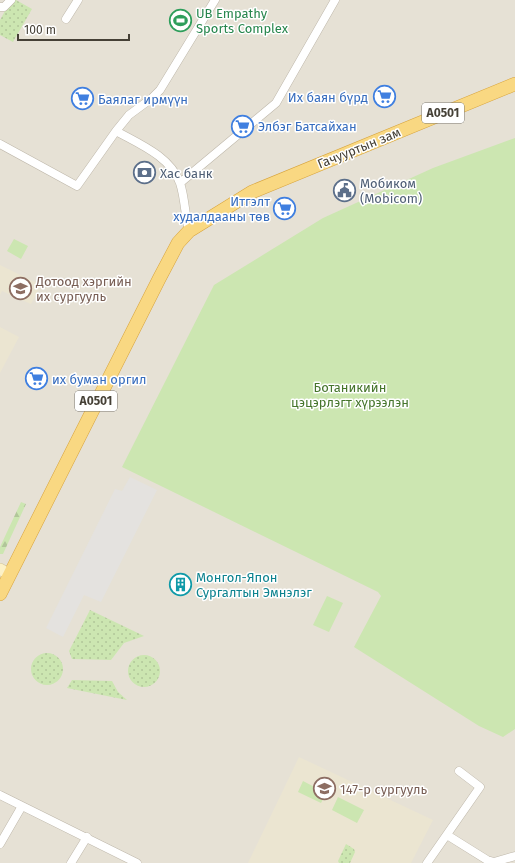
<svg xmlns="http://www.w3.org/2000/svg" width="515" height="863" font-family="'Fira Sans',sans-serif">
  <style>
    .residential { fill: #e6e1d5 }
    .education { fill: #ebe5d1 }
    .grass { fill: url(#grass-dots) }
    .forest { fill: url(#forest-firs) }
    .green { fill: #cce6b1 }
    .parking { fill: #e4e2df }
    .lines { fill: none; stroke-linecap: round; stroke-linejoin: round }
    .minor-casing { stroke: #beb7aa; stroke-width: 9 }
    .secondary-casing { stroke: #d1c498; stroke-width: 12 }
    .trunk-casing { stroke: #d7a33c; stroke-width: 14 }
    .minor { stroke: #fff; stroke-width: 8 }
    .secondary { stroke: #fcf1c7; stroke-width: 11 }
    .trunk { stroke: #f9d882; stroke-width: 13 }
    .labels { text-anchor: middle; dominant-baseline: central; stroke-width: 3; stroke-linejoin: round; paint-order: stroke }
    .shield { fill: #fff; stroke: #7d7972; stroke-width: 1 }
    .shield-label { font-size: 12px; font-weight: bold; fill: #454036 }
    .leisure-label { font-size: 13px; fill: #27864d; stroke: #fff; text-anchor: start }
    .shop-label { font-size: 13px; fill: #366cbe; stroke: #fff; text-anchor: start }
    .street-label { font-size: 13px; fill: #454036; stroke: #fff }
    .service-label { font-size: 13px; fill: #4e5e75; stroke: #fff; text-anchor: start }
    .education-label { font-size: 13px; fill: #785e54; stroke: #fff; text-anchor: start }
    .park-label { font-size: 13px; fill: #45752b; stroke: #fff }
    .culture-label { font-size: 13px; fill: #0d838f; stroke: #fff; text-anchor: start }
  </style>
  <defs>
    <pattern id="grass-dots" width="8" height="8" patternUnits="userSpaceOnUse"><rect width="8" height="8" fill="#cce6b1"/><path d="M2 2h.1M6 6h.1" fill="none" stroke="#b1c699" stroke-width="1.8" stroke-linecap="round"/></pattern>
    <pattern id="forest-firs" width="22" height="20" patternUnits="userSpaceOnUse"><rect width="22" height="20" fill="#cce6b1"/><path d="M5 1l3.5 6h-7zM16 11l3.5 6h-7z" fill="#b1c699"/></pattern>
  </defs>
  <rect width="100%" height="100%" fill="#f3efe7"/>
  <path class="residential" d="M 0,0 L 515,0 L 515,863 L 0,863 Z"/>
  <path class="education" d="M 0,265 L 41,285 L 31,304 L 2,291 L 0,295 Z
    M 0,327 L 19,337 L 0,373 Z
    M 299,757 L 433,820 L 411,863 L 248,863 Z"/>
  <path class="grass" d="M 11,0 L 16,0 L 32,9 L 13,42 L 0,35 L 0,20 Z
    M 90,610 L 144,636 L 124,643 L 111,660 L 72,659 L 69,651 Z
    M31 669a16 16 0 1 1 32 0a16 16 0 1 1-32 0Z
    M128 671a16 16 0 1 1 32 0a16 16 0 1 1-32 0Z
    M 72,680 L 112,681 L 118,692 L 127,700 L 67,688 Z
    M 346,844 L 354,849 L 355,852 L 350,863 L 339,863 L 338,861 Z"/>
  <path class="forest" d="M 21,502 L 26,504 L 3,554 L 0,554 L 0,547 Z"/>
  <path class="green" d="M 515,138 L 515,729 L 503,737 L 479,726 L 354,647 L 381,596 L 378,592 L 122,467 L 214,285 L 323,218 L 433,168 Z
    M 14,239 L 28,246 L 21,259 L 7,251 Z
    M 327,596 L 343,603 L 329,632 L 313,625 Z
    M 303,781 L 326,793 L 321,803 L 298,792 Z
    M 338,797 L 364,810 L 357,823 L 332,810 Z"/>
  <path class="parking" d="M 130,477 L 157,490 L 101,602 L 84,595 L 63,637 L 46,628 L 115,489 L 122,491 Z"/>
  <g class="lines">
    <defs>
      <path id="minor" d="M 0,7 L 4,7 L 11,0
        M 66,19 L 78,0
        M 116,131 L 129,115 L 152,98 L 160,90 L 215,0
        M 0,144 L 77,186 L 116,131 C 139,144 170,156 180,183 C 185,198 185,216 189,231
        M 180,183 L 276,103 L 335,0
        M 0,795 L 137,863
        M 447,835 L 487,860 L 494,862 L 515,856
        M 0,844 L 22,806
        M 71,863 L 87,837
        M 427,863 L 480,787 L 459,771"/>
      <path id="secondary" d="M 0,569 L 10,575"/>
      <path id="trunk" d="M 0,594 L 159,279 L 178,243 L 189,231 L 252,192 L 515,84"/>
    </defs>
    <use href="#minor" class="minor-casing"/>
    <use href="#secondary" class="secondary-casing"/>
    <use href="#trunk" class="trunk-casing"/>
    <use href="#minor" class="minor"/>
    <use href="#secondary" class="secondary"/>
    <use href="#trunk" class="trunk"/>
  </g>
  <defs>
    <symbol id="stadium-ring" viewBox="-11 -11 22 22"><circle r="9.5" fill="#fff" stroke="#2e9e5b" stroke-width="1.5"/><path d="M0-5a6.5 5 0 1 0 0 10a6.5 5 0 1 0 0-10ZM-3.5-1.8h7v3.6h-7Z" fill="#2e9e5b"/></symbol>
    <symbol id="supermarket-ring" viewBox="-11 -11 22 22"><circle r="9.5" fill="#fff" stroke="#3f7fe0" stroke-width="1.5"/><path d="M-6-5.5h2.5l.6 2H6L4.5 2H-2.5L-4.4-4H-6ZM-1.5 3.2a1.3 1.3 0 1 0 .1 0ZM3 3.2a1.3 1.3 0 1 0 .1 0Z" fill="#3f7fe0"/></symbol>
    <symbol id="bank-ring" viewBox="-11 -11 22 22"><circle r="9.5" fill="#fff" stroke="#5c6f8a" stroke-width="1.5"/><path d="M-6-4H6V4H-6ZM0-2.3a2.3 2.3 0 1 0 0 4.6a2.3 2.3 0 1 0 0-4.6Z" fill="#5c6f8a"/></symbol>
    <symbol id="civic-ring" viewBox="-11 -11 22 22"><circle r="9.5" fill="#fff" stroke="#5c6f8a" stroke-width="1.5"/><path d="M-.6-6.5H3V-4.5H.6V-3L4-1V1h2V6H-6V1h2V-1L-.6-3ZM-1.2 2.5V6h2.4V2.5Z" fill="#5c6f8a"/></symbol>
    <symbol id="university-ring" viewBox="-11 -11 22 22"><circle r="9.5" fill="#fff" stroke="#8d6e63" stroke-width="1.5"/><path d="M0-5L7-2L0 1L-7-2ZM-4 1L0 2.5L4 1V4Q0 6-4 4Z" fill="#8d6e63"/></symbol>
    <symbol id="building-ring" viewBox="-11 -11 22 22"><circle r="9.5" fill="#fff" stroke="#0f9aa8" stroke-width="1.5"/><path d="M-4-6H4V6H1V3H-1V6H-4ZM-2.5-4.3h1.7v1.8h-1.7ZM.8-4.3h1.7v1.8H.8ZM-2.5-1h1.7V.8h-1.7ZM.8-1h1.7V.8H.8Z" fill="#0f9aa8"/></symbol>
    <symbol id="school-ring" viewBox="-11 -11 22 22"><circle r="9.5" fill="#fff" stroke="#8d6e63" stroke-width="1.5"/><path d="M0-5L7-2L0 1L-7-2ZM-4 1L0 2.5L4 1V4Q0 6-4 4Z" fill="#8d6e63"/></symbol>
  </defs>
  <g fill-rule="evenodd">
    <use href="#stadium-ring" x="168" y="8" width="25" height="25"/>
    <use href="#supermarket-ring" x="372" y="84" width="25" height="25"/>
    <use href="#supermarket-ring" x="70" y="86" width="25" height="25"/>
    <use href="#supermarket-ring" x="230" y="114" width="25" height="25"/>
    <use href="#bank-ring" x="132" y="160" width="25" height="25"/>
    <use href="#civic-ring" x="332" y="178" width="25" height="25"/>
    <use href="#supermarket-ring" x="272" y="196" width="25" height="25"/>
    <use href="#university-ring" x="8" y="276" width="25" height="25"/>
    <use href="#supermarket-ring" x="24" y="366" width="25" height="25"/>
    <use href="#building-ring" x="168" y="572" width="25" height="25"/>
    <use href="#school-ring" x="312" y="776" width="25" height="25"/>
  </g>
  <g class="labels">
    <g class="shield">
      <rect x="422" y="103" width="42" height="20" rx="3"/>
      <rect x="75" y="391" width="42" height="20" rx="3"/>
    </g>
    <g class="shield-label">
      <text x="443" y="113">A0501</text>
      <text x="96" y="401">A0501</text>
    </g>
    <g class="leisure-label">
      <text x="196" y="13">UB Empathy<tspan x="196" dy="15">Sports Complex</tspan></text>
    </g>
    <g class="shop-label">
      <text x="368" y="97" text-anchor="end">Их баян бүрд</text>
      <text x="98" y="99">Баялаг ирмүүн</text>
      <text x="258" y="126">Элбэг Батсайхан</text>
      <text x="270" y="201" text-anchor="end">Итгэлт<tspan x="270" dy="15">худалдааны төв</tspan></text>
      <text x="52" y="379">их буман оргил</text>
    </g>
    <g class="street-label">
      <text transform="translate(359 148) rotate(-22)">Гачууртын зам</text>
    </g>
    <g class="service-label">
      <text x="160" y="173">Хас банк</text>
      <text x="360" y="183">Мобиком<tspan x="360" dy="15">(Mobicom)</tspan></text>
    </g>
    <g class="education-label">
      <text x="36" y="281">Дотоод хэргийн<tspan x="36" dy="15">их сургууль</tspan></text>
      <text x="340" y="789">147-р сургууль</text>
    </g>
    <g class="park-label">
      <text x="350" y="387">Ботаникийн<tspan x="350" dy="15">цэцэрлэгт хүрээлэн</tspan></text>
    </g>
    <g class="culture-label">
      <text x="196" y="577">Монгол-Япон<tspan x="196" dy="15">Сургалтын Эмнэлэг</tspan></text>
    </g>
  </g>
  <path d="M18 34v6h111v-6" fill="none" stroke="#454036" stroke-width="2"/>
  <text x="24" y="34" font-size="12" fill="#454036" stroke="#ffffff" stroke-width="3" paint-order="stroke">100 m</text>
</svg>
